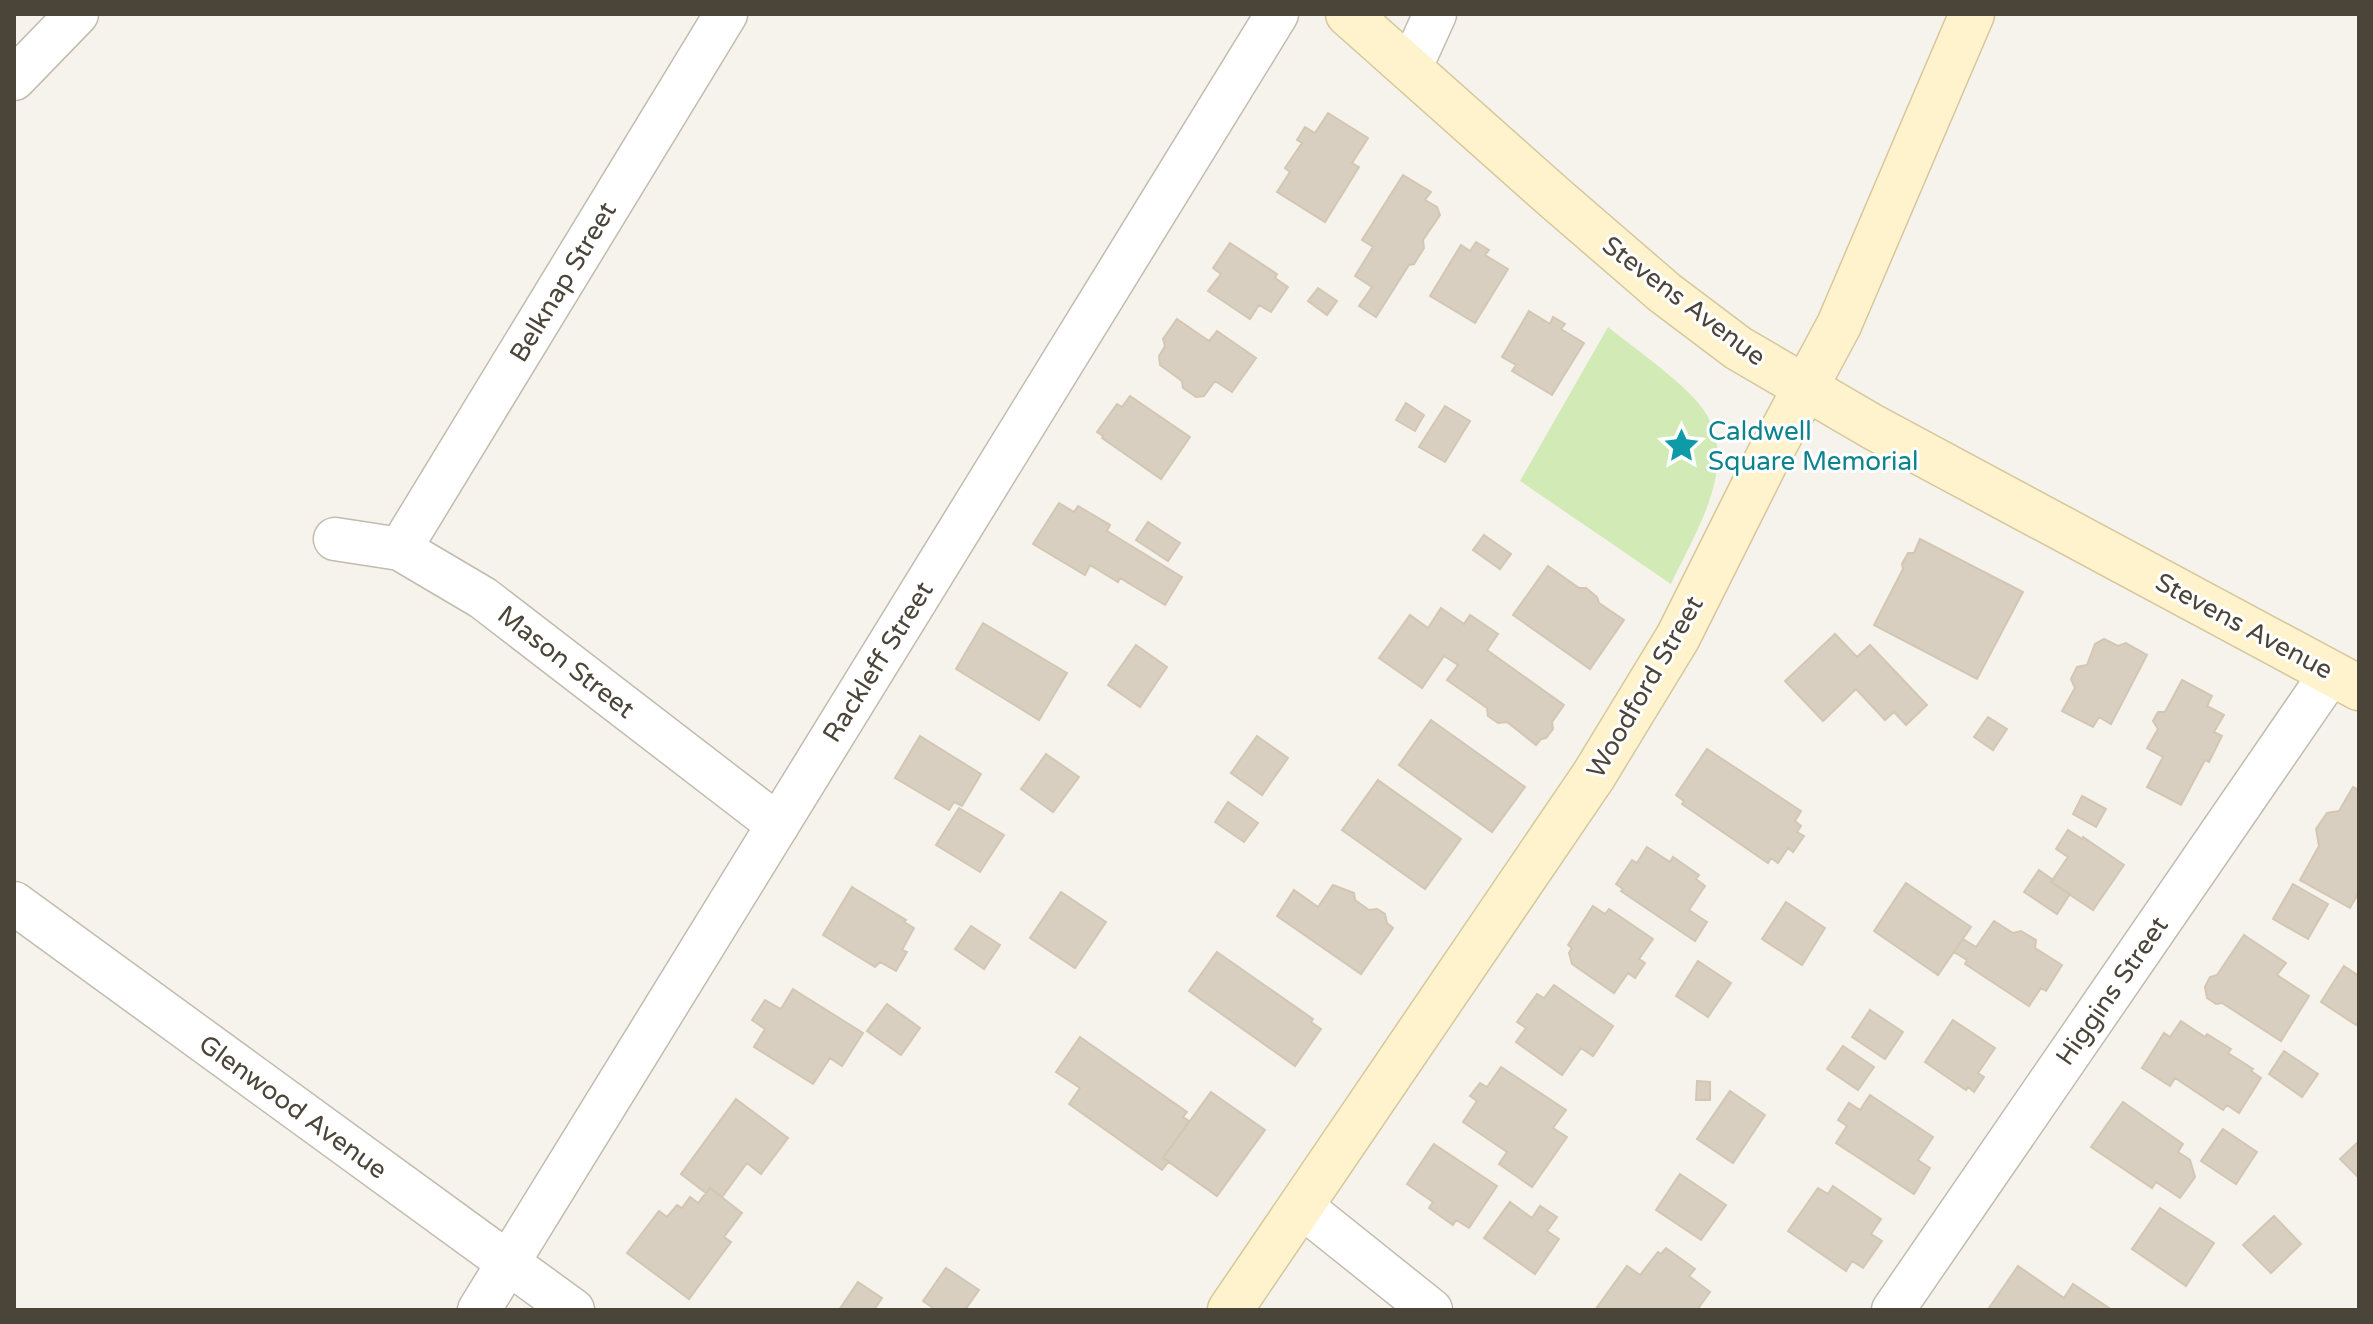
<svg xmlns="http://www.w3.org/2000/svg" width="2373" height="1324" font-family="'Varela Round',sans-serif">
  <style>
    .green { fill: #d2eab5 }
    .building { fill: #d8cfc1; stroke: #d3c7b4; stroke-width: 2 }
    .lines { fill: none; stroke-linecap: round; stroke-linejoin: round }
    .minor-casing { stroke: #c2bbae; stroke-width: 45 }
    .secondary-casing { stroke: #d6c79b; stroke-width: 47 }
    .minor { stroke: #fff; stroke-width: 42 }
    .secondary { stroke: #fff3cd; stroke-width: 44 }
    .labels { text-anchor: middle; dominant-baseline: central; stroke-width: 6; stroke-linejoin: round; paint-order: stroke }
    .street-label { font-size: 26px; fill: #4b4439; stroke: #fff }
    .culture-label { font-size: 26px; fill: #0d838f; stroke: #fff; text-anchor: start }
  </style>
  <rect width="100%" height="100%" fill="#f6f3ec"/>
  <path class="green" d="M 1608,327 C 1634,348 1689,386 1705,412 C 1740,466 1694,534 1671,584 L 1520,481 Z"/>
  <path class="building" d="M 1328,113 L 1368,138 L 1352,163 L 1359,167 L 1325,222 L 1277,192 L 1290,172 L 1285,168 L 1302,143 L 1297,140 L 1305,127 L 1315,133 Z
    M 1403,175 L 1431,192 L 1425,200 L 1437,207 L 1440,215 L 1423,240 L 1424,248 L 1414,264 L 1409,265 L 1376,317 L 1359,306 L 1372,287 L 1355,276 L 1373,247 L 1362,240 Z
    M 1476,242 L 1489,250 L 1485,255 L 1508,269 L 1475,323 L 1430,296 L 1461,245 L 1470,251 Z
    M 1230,243 L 1277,274 L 1275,278 L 1288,287 L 1271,312 L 1259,305 L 1250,319 L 1208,291 L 1221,274 L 1213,268 Z
    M 1318,288 L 1337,301 L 1327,315 L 1308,301 Z
    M 1529,311 L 1550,324 L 1553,317 L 1565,324 L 1561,329 L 1584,343 L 1552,395 L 1512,371 L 1516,365 L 1502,357 Z
    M 1177,319 L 1209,341 L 1217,331 L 1256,358 L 1232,392 L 1215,381 L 1204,396 L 1196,397 L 1183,388 L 1182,381 L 1160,365 L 1159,356 L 1165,346 L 1163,339 Z
    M 1130,396 L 1190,437 L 1161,479 L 1102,438 L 1103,436 L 1097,432 L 1117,404 L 1122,407 Z
    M 1406,403 L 1424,415 L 1415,431 L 1396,420 Z
    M 1445,406 L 1470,421 L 1445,462 L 1419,447 Z
    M 1059,503 L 1074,512 L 1078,506 L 1110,525 L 1107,531 L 1182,577 L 1165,605 L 1120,578 L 1118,582 L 1090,565 L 1085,575 L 1033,544 Z
    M 1148,522 L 1180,543 L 1168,561 L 1136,540 Z
    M 1484,535 L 1511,554 L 1500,569 L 1473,550 Z
    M 1920,539 L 2023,592 L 1977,679 L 1874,625 L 1903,569 L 1902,564 L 1908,553 L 1914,553 Z
    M 1548,566 L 1579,588 L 1586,588 L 1597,597 L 1599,603 L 1624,620 L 1590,669 L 1513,615 Z
    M 1441,608 L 1464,624 L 1470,615 L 1498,634 L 1487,650 L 1564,705 L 1552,722 L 1553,729 L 1546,738 L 1541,739 L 1536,745 L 1507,722 L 1498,723 L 1488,716 L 1487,708 L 1447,680 L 1458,665 L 1444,656 L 1422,688 L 1379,658 L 1410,615 L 1428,628 Z
    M 983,623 L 1067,673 L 1039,720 L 956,669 Z
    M 1835,634 L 1857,657 L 1870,645 L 1927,705 L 1906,725 L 1894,712 L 1885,720 L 1856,689 L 1823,721 L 1785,681 Z
    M 2104,639 L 2118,646 L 2126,643 L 2147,655 L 2111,724 L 2099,717 L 2093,727 L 2062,711 L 2075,688 L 2071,679 L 2077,667 L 2087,665 L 2095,644 Z
    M 1136,645 L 1167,667 L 1140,707 L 1108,685 Z
    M 2182,680 L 2212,696 L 2207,706 L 2224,715 L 2214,732 L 2222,736 L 2209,762 L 2205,760 L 2181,805 L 2147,787 L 2163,757 L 2147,748 L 2158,729 L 2153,721 L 2158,712 L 2165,712 Z
    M 1988,717 L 2007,729 L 1993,750 L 1974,737 Z
    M 1431,720 L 1525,787 L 1492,832 L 1399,765 Z
    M 920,736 L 981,774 L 962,806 L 954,802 L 949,810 L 895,778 Z
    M 1257,736 L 1288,758 L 1262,795 L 1231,773 Z
    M 1707,749 L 1801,811 L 1795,821 L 1801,826 L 1797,832 L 1804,836 L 1793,852 L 1788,848 L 1778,863 L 1771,858 L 1768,863 L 1682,804 L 1684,801 L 1676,795 Z
    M 1046,754 L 1079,777 L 1053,812 L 1021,789 Z
    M 1378,780 L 1461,839 L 1425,889 L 1342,830 Z
    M 2353,787 L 2359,790 L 2359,892 L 2350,908 L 2300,880 L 2319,846 L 2316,829 L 2327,813 L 2339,811 Z
    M 2082,796 L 2106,809 L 2096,827 L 2073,814 Z
    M 1228,802 L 1258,823 L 1244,842 L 1215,822 Z
    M 959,808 L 1004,835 L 980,872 L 936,845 Z
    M 2068,830 L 2082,839 L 2083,837 L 2124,865 L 2093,910 L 2051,882 L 2068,857 L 2056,849 Z
    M 1647,847 L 1670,862 L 1673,857 L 1699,875 L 1696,879 L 1705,886 L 1689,910 L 1707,922 L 1695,941 L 1621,891 L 1623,889 L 1616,884 L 1632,860 L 1637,863 Z
    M 2039,870 L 2053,880 L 2051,882 L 2070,894 L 2057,914 L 2024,892 Z
    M 1906,883 L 1971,927 L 1938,975 L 1874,931 Z
    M 2293,884 L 2328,904 L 2308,939 L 2273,919 Z
    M 1333,885 L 1354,893 L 1355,900 L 1369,910 L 1377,909 L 1385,914 L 1387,923 L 1393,928 L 1361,974 L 1277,916 L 1294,890 L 1318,907 Z
    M 852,887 L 906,920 L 904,922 L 914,928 L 902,950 L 907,952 L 896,971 L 880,962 L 875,967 L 823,935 Z
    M 1061,892 L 1106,922 L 1075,968 L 1030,938 Z
    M 1786,902 L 1825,928 L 1802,965 L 1762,939 Z
    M 1593,906 L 1605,914 L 1609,909 L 1653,939 L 1639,959 L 1645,963 L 1635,978 L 1628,973 L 1614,993 L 1572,964 L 1569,953 L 1572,948 L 1568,945 Z
    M 1994,921 L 2013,933 L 2021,931 L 2036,940 L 2035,948 L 2062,965 L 2046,991 L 2041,988 L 2029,1006 L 1965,964 L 1967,960 L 1954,952 L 1963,939 L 1976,947 Z
    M 971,926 L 1000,945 L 984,969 L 955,949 Z
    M 2244,935 L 2286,963 L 2277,975 L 2309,996 L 2281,1041 L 2222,1003 L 2216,1004 L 2207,998 L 2205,987 L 2210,977 L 2217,975 Z
    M 1217,952 L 1313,1019 L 1311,1022 L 1321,1029 L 1295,1066 L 1189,991 Z
    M 1698,961 L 1731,983 L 1708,1017 L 1676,996 Z
    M 2344,966 L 2359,976 L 2359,1021 L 2356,1025 L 2321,1002 Z
    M 1554,985 L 1613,1026 L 1593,1056 L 1581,1048 L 1562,1075 L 1516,1042 L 1526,1028 L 1517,1022 L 1537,994 L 1544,998 Z
    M 793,989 L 863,1033 L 842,1066 L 830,1058 L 813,1084 L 754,1047 L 765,1029 L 752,1020 L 765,1000 L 781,1009 Z
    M 887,1004 L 920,1028 L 901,1055 L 867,1031 Z
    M 1870,1010 L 1903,1032 L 1885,1059 L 1852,1037 Z
    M 1953,1020 L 1995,1048 L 1978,1073 L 1984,1077 L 1974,1092 L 1968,1087 L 1966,1090 L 1925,1062 Z
    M 2181,1021 L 2205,1037 L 2207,1034 L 2231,1049 L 2228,1053 L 2253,1069 L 2251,1071 L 2261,1078 L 2239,1113 L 2227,1105 L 2223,1110 L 2175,1078 L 2170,1086 L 2142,1068 L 2164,1033 L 2170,1037 Z
    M 1080,1037 L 1187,1112 L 1183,1117 L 1189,1121 L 1163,1158 L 1169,1161 L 1162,1170 L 1069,1104 L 1080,1088 L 1056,1072 Z
    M 1843,1046 L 1874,1067 L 1858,1090 L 1827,1069 Z
    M 2284,1051 L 2318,1074 L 2302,1097 L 2269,1074 Z
    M 1501,1067 L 1566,1110 L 1553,1128 L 1567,1137 L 1532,1187 L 1499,1164 L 1507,1152 L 1463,1122 L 1477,1101 L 1470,1096 L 1480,1083 L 1487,1087 Z
    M 1697,1081 L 1710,1082 L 1710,1100 L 1696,1100 Z
    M 1730,1091 L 1765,1115 L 1733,1163 L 1697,1139 Z
    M 1211,1092 L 1265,1130 L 1217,1196 L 1163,1158 Z
    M 1870,1095 L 1933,1137 L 1918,1160 L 1930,1168 L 1914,1194 L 1836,1143 L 1847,1126 L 1838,1120 L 1849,1103 L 1860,1110 Z
    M 736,1099 L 788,1138 L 761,1174 L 747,1163 L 722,1197 L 710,1188 L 706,1193 L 681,1174 Z
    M 2123,1102 L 2183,1144 L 2178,1152 L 2190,1160 L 2195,1177 L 2180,1198 L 2156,1182 L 2152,1188 L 2091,1147 Z
    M 2223,1129 L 2257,1152 L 2236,1184 L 2201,1161 Z
    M 2359,1141 L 2359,1178 L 2340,1159 Z
    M 1434,1144 L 1497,1186 L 1469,1228 L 1456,1220 L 1453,1225 L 1429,1208 L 1433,1202 L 1407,1184 Z
    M 1680,1174 L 1726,1205 L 1701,1240 L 1656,1210 Z
    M 1833,1186 L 1881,1219 L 1871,1234 L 1882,1241 L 1863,1268 L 1852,1261 L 1846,1271 L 1788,1231 L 1818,1188 L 1828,1194 Z
    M 710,1188 L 742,1213 L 724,1237 L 731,1242 L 689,1299 L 627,1253 L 659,1211 L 667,1217 L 677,1205 L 682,1208 L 690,1197 L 698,1203 Z
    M 1510,1202 L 1532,1218 L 1540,1206 L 1557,1217 L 1547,1231 L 1559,1239 L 1535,1274 L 1484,1238 Z
    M 2160,1208 L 2214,1243 L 2186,1286 L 2132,1249 Z
    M 2274,1216 L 2301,1244 L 2271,1273 L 2243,1245 Z
    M 1666,1248 L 1695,1269 L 1689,1276 L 1710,1292 L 1697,1310 L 1595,1310 L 1627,1266 L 1640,1275 L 1658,1252 L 1661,1254 Z
    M 2018,1266 L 2064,1298 L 2073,1284 L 2112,1310 L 1992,1310 L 1989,1308 Z
    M 946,1268 L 979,1290 L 965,1310 L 936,1310 L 923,1301 Z
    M 858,1282 L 882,1298 L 874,1310 L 839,1310 Z"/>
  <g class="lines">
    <defs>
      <path id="minor" d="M 1410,69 L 1435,14
        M 14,79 L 77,14
        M 335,539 L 400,549 L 483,598 L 778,825
        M 400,549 L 726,14
        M 14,903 L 573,1310
        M 1301,1206 L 1431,1310
        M 479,1310 L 1277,14
        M 1893,1310 L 2331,673"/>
      <path id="secondary" d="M 1348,14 L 1555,198 L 1665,293 L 1738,348 L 1873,427 L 2359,688
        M 1230,1310 L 1594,775 L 1678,637 L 1765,463 L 1839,325 L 1972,14"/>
    </defs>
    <use href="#minor" class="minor-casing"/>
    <use href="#secondary" class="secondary-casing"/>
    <use href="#minor" class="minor"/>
    <use href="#secondary" class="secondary"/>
  </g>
  <defs>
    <symbol id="sight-bare" viewBox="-9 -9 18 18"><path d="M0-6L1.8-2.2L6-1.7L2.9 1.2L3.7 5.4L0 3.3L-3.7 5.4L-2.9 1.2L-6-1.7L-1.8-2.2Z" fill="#0f9aa8" stroke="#fff" stroke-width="2.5" paint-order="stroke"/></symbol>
  </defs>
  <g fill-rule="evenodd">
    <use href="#sight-bare" x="1656" y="420" width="51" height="51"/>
  </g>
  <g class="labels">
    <g class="street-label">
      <text transform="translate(563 282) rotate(-59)">Belknap Street</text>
      <text transform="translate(1684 301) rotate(37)">Stevens Avenue</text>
      <text transform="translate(2244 626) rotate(28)">Stevens Avenue</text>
      <text transform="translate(566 662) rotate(38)">Mason Street</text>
      <text transform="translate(878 662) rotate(-58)">Rackleff Street</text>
      <text transform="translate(1645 687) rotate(-60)">Woodford Street</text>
      <text transform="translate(2112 991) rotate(-55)">Higgins Street</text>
      <text transform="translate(293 1107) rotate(36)">Glenwood Avenue</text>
    </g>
    <g class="culture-label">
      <text x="1708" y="431">Caldwell<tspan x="1708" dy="30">Square Memorial</tspan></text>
    </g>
  </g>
  <rect width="2373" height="1324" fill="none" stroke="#4b4439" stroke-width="32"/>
</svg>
